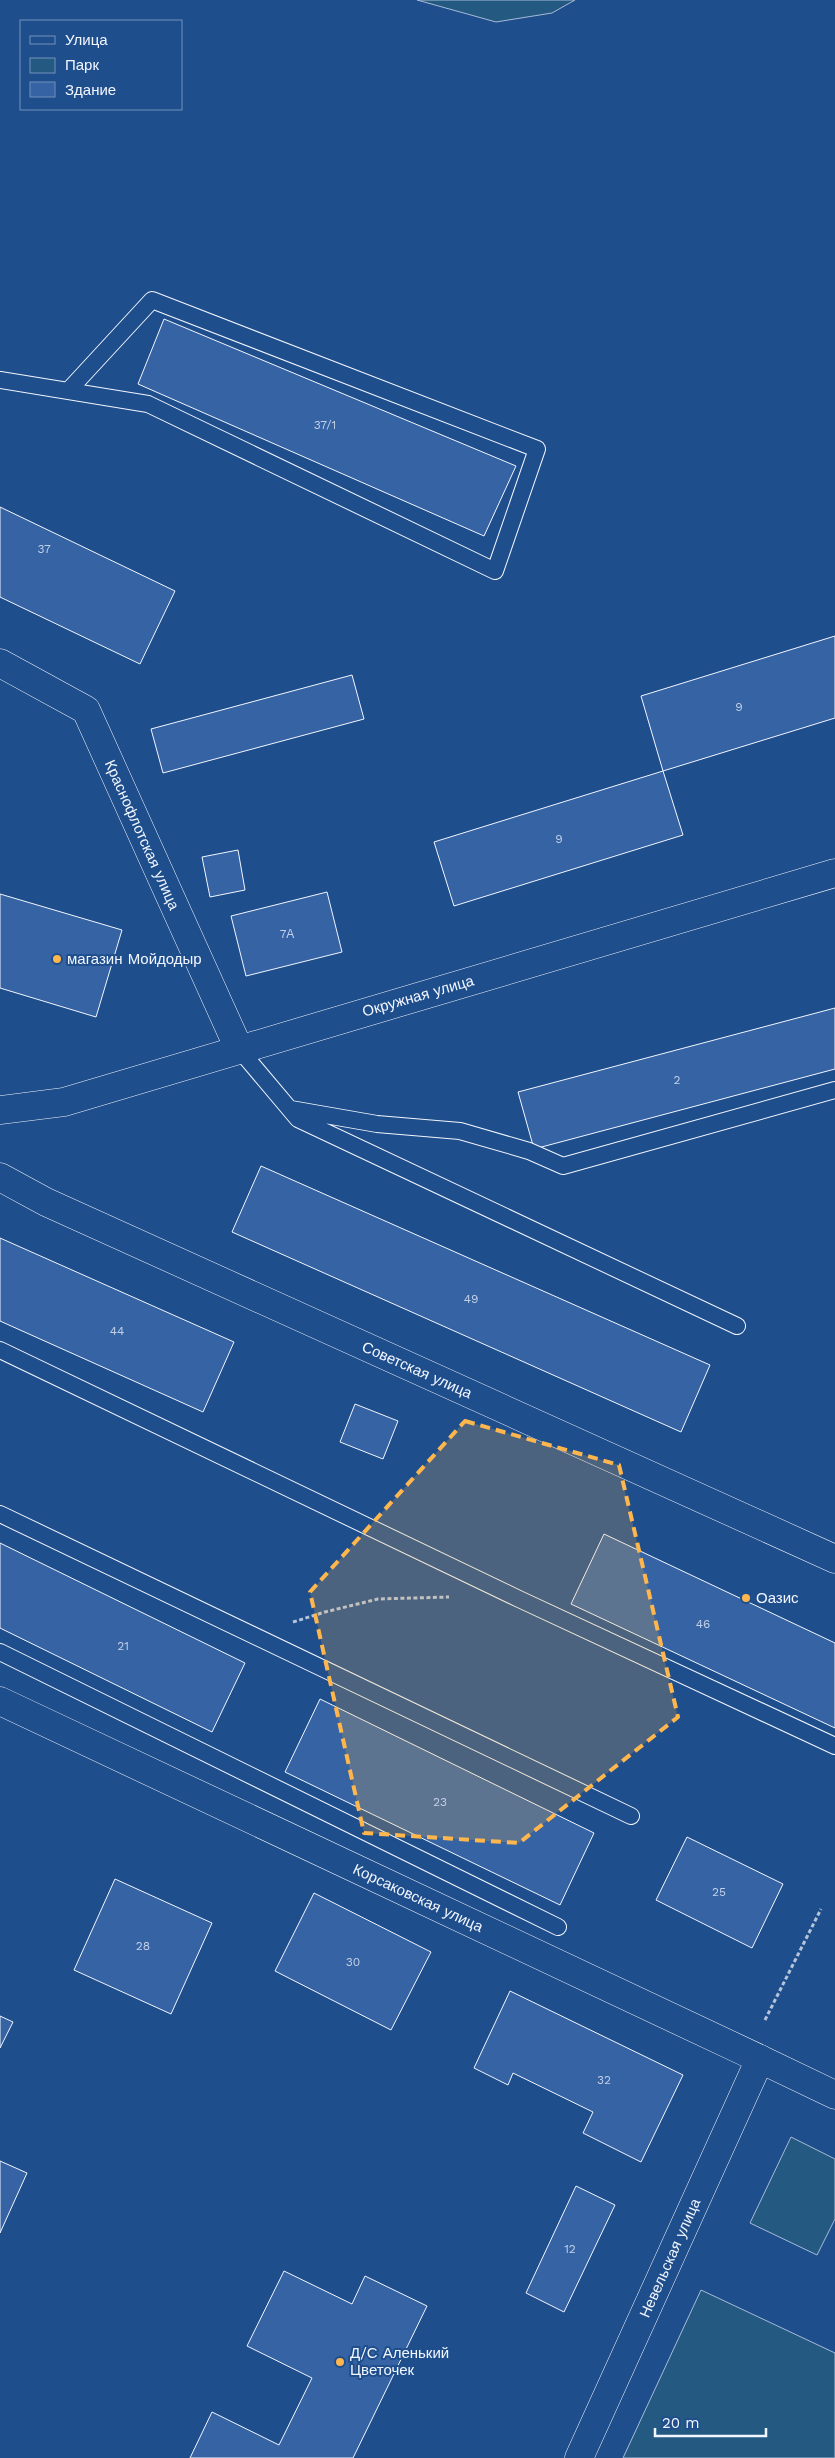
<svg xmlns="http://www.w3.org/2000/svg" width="835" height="2458" font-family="'Work Sans',sans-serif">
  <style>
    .green { fill: #245a82; stroke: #a8bbd7 }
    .building { fill: #3563a3; stroke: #f2f6ff }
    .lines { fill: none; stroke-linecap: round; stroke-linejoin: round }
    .service-casing { stroke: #f2f6ff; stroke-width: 18 }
    .minor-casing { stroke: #f2f6ff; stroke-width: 29 }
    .tertiary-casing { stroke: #f2f6ff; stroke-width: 29 }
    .secondary-casing { stroke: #f2f6ff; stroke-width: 29 }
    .path { stroke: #b3c4dc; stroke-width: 3; stroke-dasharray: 4 2.5; stroke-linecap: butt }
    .service { stroke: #1f4e8c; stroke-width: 16 }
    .minor { stroke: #1f4e8c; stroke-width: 28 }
    .tertiary { stroke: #1f4e8c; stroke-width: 28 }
    .secondary { stroke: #1f4e8c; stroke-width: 28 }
    .marked { fill: #ffb74d; fill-opacity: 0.2; stroke: #ffb74d; stroke-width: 4; stroke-dasharray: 10 6; stroke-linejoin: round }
    .poi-dot { fill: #ffb74d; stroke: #1f4e8c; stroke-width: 2 }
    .labels { text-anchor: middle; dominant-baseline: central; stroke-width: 4; stroke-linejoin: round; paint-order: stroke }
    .number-label { font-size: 12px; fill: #c3d1e8 }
    .street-label { font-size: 15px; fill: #f2f6ff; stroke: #1f4e8c }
    .poi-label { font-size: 15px; fill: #f2f6ff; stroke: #1f4e8c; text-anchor: start }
  </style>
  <rect width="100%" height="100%" fill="#1f4e8c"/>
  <path class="green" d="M 417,0 L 575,0 L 552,13 L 496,22 Z
    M 791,2137 L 835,2159 L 835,2219 L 817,2255 L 750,2223 Z
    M 701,2290 L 835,2353 L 835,2458 L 623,2458 Z"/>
  <path class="building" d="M 164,319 L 516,466 L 484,536 L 138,384 Z
    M 0,507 L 175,591 L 140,664 L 0,597 Z
    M 835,636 L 835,718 L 663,771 L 641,696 Z
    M 352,675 L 364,719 L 163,773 L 151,729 Z
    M 663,771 L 683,835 L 454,906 L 434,842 Z
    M 238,850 L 245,890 L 210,897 L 202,857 Z
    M 327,892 L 342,952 L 246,976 L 231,916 Z
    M 0,894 L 122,930 L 96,1017 L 0,988 Z
    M 835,1008 L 835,1069 L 534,1149 L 518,1092 Z
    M 261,1166 L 710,1365 L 681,1432 L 232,1232 Z
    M 0,1238 L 234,1342 L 203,1412 L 0,1321 Z
    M 355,1404 L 398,1421 L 383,1459 L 340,1442 Z
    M 604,1534 L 835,1643 L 835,1728 L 571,1604 Z
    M 0,1543 L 245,1663 L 212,1732 L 0,1628 Z
    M 320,1699 L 594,1833 L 560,1905 L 285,1772 Z
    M 687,1837 L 783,1884 L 752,1948 L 656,1900 Z
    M 115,1879 L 212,1923 L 171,2014 L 74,1970 Z
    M 314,1893 L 431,1952 L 391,2030 L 275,1971 Z
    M 510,1991 L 683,2075 L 641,2162 L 583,2133 L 593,2112 L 513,2073 L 508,2085 L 474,2068 Z
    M 0,2016 L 13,2022 L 0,2048 Z
    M 0,2161 L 27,2173 L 0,2233 Z
    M 576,2186 L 615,2205 L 564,2312 L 526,2293 Z
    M 284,2271 L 352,2304 L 365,2276 L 427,2306 L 353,2458 L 190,2458 L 212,2412 L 279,2445 L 312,2378 L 247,2346 Z"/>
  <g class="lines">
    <defs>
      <path id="service" d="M 0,380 L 148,404 L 495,571 L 537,449 L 152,300 L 68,391
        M 239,1049 L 298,1119 L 737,1326
        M 291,1109 L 377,1124 L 460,1131 L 529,1151 L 563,1166 L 835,1090
        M 0,1350 L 519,1599 L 835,1746
        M 0,1514 L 631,1816
        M 0,1652 L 558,1927"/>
      <path id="minor" d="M 0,1177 L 46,1202 L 835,1559
        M 760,2059 L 835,2095"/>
      <path id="tertiary" d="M 0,663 L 86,710 L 239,1049
        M 0,1701 L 760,2059 L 579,2458"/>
      <path id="secondary" d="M 0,1110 L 64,1102 L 835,873"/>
    </defs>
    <use href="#service" class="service-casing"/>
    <use href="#minor" class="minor-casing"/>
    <use href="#tertiary" class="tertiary-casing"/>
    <use href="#secondary" class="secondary-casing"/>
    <path class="path" d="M 293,1622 L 325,1612 L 378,1599 L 449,1597
      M 765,2020 L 821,1909"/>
    <use href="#service" class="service"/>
    <use href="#minor" class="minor"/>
    <use href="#tertiary" class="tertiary"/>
    <use href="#secondary" class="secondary"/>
  </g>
  <path class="marked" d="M 465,1421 L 619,1465 L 678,1717 L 519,1843 L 364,1833 L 310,1592 Z"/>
  <g class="poi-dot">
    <circle cx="57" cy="959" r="5"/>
    <circle cx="746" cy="1598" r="5"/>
    <circle cx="340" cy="2362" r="5"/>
  </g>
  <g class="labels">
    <g class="number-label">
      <text x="325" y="425">37/1</text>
      <text x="44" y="549">37</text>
      <text x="739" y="707">9</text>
      <text x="559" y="839">9</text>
      <text x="287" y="934">7А</text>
      <text x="677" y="1080">2</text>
      <text x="471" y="1299">49</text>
      <text x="117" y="1331">44</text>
      <text x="703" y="1624">46</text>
      <text x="123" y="1646">21</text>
      <text x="440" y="1802">23</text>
      <text x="719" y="1892">25</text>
      <text x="143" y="1946">28</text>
      <text x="353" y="1962">30</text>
      <text x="604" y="2080">32</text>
      <text x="570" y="2249">12</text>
    </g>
    <g class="street-label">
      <text transform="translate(142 835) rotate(66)">Краснофлотская улица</text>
      <text transform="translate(418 996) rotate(-16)">Окружная улица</text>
      <text transform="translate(417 1370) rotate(24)">Советская улица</text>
      <text transform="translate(418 1898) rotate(25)">Корсаковская улица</text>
      <text transform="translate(670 2258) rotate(-66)">Невельская улица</text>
    </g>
    <g class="poi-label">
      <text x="67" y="959">магазин Мойдодыр</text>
      <text x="756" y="1598">Оазис</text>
      <text x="350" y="2353">Д/С Аленький<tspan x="350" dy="17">Цветочек</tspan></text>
    </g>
  </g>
  <rect x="20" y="20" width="162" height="90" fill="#1f4e8c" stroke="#7391ba"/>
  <rect x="30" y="36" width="25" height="8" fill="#1f4e8c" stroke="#7391ba"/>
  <text x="65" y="45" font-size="15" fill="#f2f6ff">Улица</text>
  <rect x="30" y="58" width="25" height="15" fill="#245a82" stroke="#7391ba"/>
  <text x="65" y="70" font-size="15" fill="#f2f6ff">Парк</text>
  <rect x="30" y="82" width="25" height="15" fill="#3563a3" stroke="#7391ba"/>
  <text x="65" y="95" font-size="15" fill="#f2f6ff">Здание</text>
  <path d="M655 2428v8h111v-8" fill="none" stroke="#f2f6ff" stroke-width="2.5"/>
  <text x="662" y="2428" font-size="15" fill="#f2f6ff" stroke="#1f4e8c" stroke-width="4" paint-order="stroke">20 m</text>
</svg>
